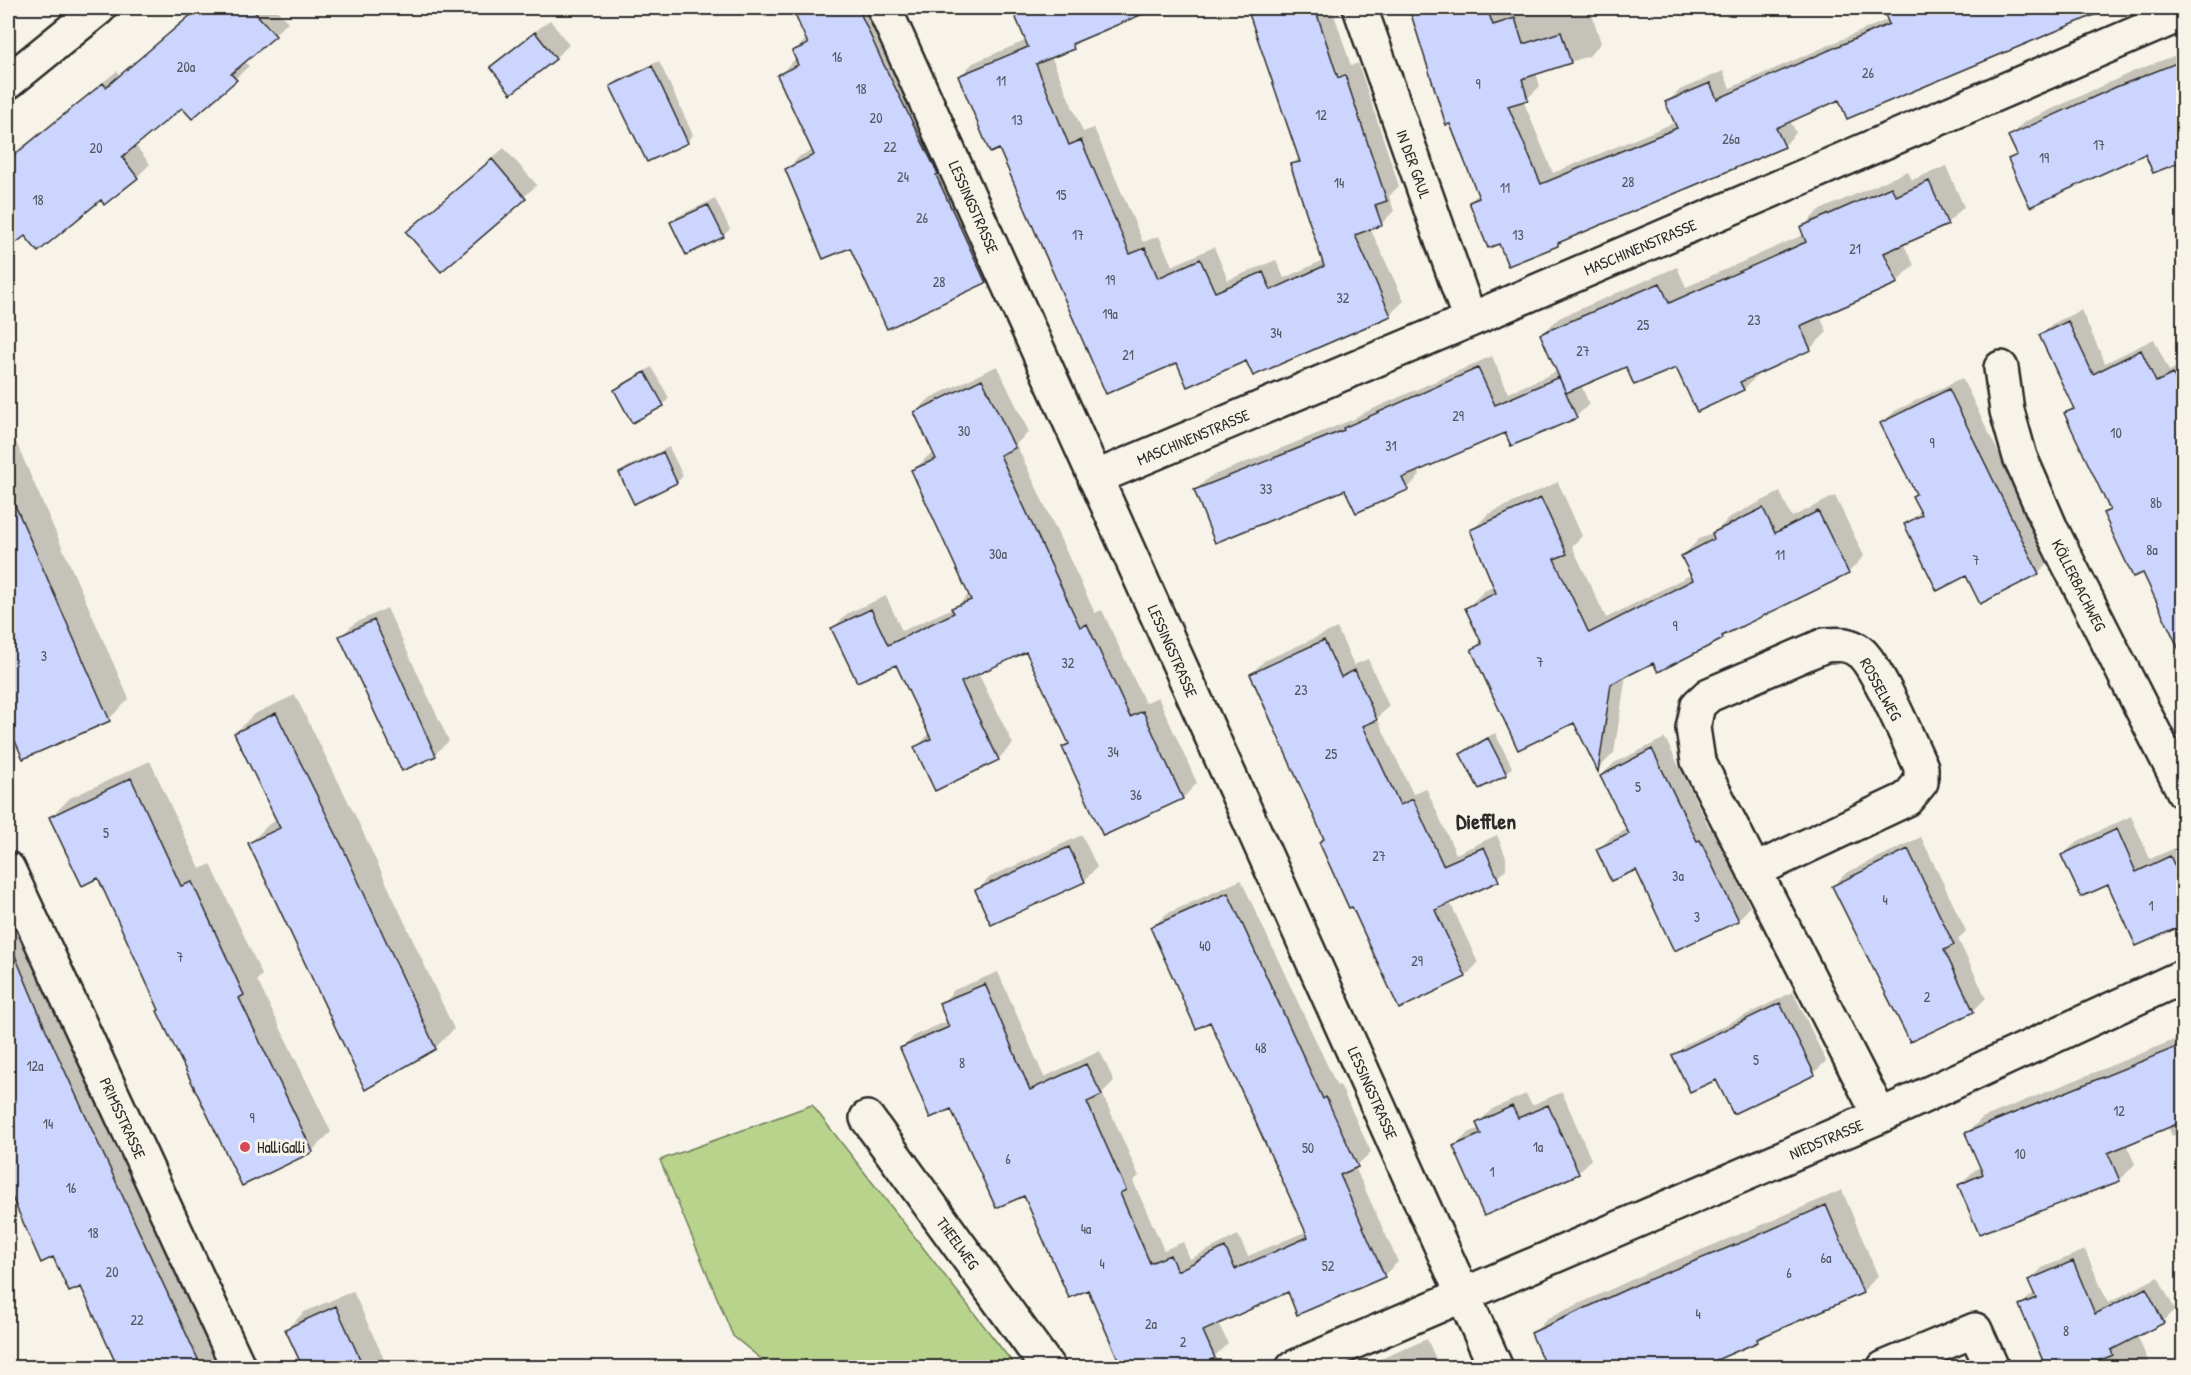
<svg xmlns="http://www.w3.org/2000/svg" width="2191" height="1375" font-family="'Patrick Hand',sans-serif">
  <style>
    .green { fill: #b8d48c; stroke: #72805c; stroke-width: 1.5 }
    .shadow { fill: #0003 }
    .building { fill: #ccd5fd; stroke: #2b2b2b; stroke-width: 1.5 }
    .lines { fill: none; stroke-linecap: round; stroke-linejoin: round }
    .minor-casing { stroke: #2b2b2b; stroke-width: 38 }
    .tertiary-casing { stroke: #2b2b2b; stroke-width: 38 }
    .minor { stroke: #f7f3e8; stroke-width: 33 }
    .tertiary { stroke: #f7f3e8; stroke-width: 33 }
    .poi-dot { fill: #d1495b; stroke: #f7f3e8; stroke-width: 2 }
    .labels { text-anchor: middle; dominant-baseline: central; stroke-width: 6; stroke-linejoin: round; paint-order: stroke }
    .number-label { font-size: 14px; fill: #535660 }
    .street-label { font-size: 16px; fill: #2b2b2b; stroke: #f7f3e8 }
    .poi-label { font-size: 16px; fill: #2b2b2b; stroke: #f7f3e8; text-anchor: start }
    .district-label { font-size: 22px; font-weight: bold; fill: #2b2b2b; stroke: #f7f3e8 }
  </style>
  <rect width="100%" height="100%" fill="#f7f3e8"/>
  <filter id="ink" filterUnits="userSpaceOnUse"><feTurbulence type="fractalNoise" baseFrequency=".0167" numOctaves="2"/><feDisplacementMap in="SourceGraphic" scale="12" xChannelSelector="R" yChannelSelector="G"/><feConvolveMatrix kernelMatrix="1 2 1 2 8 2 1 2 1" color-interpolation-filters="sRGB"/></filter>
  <g filter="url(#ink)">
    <path class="green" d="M 812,1105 L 1016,1367 L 771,1367 L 733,1336 L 660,1160 Z"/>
    <path class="shadow" d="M 198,8 L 275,8 L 288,22 L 244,61 L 249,66 L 192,117 L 183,106 L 135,145 L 150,164 L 137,177 L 105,203 L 101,198 L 25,234 L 8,247 L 8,158 L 117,71 L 120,75 Z
      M 793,8 L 876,8 L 998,268 L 985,281 L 787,169 L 800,156 L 813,150 L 779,75 L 792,62 L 797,59 L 794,52 L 807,38 Z
      M 1044,8 L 1154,8 L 1083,38 L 1073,47 L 1051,56 L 1083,132 L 1094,128 L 1143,242 L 1159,236 L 1172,266 L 1214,247 L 1228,280 L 1276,260 L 1284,278 L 1324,260 L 1292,165 L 1300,157 L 1249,8 L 1243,10 L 1242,8 L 1332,8 L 1351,66 L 1358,63 L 1399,186 L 1389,196 L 1394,211 L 1381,224 L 1370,228 L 1404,301 L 1390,314 L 1254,374 L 1247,359 L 1178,361 L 1000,147 L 960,76 L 973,63 L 1027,40 L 1034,12 Z
      M 1411,8 L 1590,8 L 1601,43 L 1589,56 L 1536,73 L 1540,86 L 1527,99 L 1523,100 L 1553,173 L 1676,122 L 1667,102 L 1680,90 L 1723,71 L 1730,88 L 1914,8 L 2081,8 L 2082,11 L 1840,98 L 1790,120 L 1796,133 L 1784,146 L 1562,240 L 1558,244 L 1500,242 L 1470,202 L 1479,193 L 1451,122 L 1447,123 Z
      M 550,20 L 569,45 L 555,58 L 511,92 L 492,67 L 506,54 Z
      M 2184,52 L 2184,160 L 2146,152 L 2010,160 L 2017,153 L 2009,137 L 2024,122 L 2132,72 Z
      M 659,61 L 693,135 L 687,142 L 611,87 L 618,80 Z
      M 504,148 L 537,185 L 441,270 L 420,220 Z
      M 1946,166 L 1964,207 L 1947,223 L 1903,243 L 1914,265 L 1897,282 L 1820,316 L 1827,332 L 1810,349 L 1760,372 L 1744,389 L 1698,410 L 1676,366 L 1626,365 L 1581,385 L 1589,404 L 1576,417 L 1505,431 L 1418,470 L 1420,475 L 1407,489 L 1196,490 L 1209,477 L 1354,419 L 1359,415 L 1492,356 L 1508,393 L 1558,371 L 1542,334 L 1559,318 L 1677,267 L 1686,287 L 1805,234 L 1802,228 L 1818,211 L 1908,171 L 1912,180 Z
      M 715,199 L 730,229 L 723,236 L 672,223 L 678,216 Z
      M 2081,310 L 2105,363 L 2154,339 L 2169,371 L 2184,364 L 2184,413 L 2143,571 L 2105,514 L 2111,508 L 2066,414 L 2074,406 L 2040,336 L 2052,324 Z
      M 997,366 L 1029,432 L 1016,444 L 1095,613 L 1102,610 L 1145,703 L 1158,697 L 1197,783 L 1183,798 L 1064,748 L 1070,742 L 1027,650 L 978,673 L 1013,744 L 998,759 L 916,748 L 930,733 L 897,663 L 833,628 L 848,613 L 886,596 L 902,631 L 957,606 L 970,593 L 913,471 L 928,456 L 935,453 L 916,412 L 930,398 Z
      M 652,367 L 669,398 L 663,405 L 615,390 L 622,384 Z
      M 1962,378 L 2051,560 L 2038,573 L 1967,574 L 1905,525 L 1921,511 L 1917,493 L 1882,423 L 1895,411 Z
      M 8,424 L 129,699 L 109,719 L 23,757 L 8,721 Z
      M 669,447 L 683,476 L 677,482 L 635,502 L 621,473 L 627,467 Z
      M 1558,482 L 1582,536 L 1572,546 L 1606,618 L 1692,574 L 1683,556 L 1699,539 L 1716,531 L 1730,517 L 1780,492 L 1792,517 L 1835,496 L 1864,556 L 1848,573 L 1730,630 L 1723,638 L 1654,661 L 1626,675 L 1614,753 L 1598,769 L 1575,721 L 1473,649 L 1482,640 L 1467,608 L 1484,591 L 1495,586 L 1472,531 L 1488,514 Z
      M 387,608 L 449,741 L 435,754 L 341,636 L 355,623 Z
      M 1337,628 L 1354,665 L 1368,659 L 1389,706 L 1377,718 L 1413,794 L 1426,788 L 1456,854 L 1497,835 L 1506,857 L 1506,869 L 1493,882 L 1450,902 L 1478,963 L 1466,976 L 1353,905 L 1321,842 L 1325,838 L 1251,674 L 1264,661 Z
      M 295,695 L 355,815 L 454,1029 L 435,1048 L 250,843 L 269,824 L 278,820 L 235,733 L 254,714 Z
      M 1495,733 L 1512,767 L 1506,774 L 1462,754 L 1468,747 Z
      M 1665,738 L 1710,829 L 1713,828 L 1750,907 L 1738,920 L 1598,850 L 1611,837 L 1628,829 L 1601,776 L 1614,763 Z
      M 150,761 L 200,869 L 211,864 L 262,975 L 257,980 L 331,1132 L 312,1151 L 160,1009 L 99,876 L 51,817 L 70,798 Z
      M 2131,816 L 2150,859 L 2184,844 L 2184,923 L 2109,883 L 2063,855 L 2076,842 Z
      M 1082,835 L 1097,867 L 1084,881 L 977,891 L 990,877 Z
      M 1921,837 L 1966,931 L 1958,939 L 1986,998 L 1973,1011 L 1833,886 L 1846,873 Z
      M 1241,880 L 1337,1086 L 1340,1085 L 1371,1152 L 1355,1167 L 1398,1262 L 1384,1275 L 1288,1290 L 1218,1323 L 1228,1343 L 1214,1357 L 1089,1288 L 1025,1194 L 902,1048 L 915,1035 L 948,1021 L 941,1004 L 954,990 L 998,972 L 1044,1077 L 1100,1051 L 1114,1081 L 1102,1093 L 1139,1176 L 1133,1181 L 1164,1250 L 1183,1242 L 1190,1259 L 1238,1235 L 1248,1256 L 1307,1231 L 1211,1020 L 1152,928 L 1166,914 Z
      M 8,895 L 221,1368 L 132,1368 L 81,1285 L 53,1255 L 44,1259 L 8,1182 Z
      M 1793,992 L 1826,1061 L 1814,1073 L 1674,1056 L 1686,1044 Z
      M 2184,1036 L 2184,1131 L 2172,1136 L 2168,1126 L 2126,1144 L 2135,1164 L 2120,1180 L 1979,1232 L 1959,1185 L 1975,1170 L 1981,1167 L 1967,1133 L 1982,1118 Z
      M 1562,1092 L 1591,1159 L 1578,1173 L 1454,1147 L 1468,1133 L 1480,1128 L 1478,1123 L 1492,1109 L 1526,1094 L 1532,1105 Z
      M 1842,1190 L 1878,1276 L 1862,1292 L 1765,1334 L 1757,1341 L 1533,1334 L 1548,1318 L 1655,1269 L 1769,1222 Z
      M 2085,1250 L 2108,1303 L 2158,1277 L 2175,1310 L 2163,1322 L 2137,1335 L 2151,1368 L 2048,1368 L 2021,1305 L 2035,1292 L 2030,1280 L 2042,1268 Z
      M 353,1291 L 388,1368 L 305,1368 L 287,1329 L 304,1312 Z
      M 1427,1339 L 1440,1368 L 1360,1368 Z"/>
    <path class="building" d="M 199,8 L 251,8 L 276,36 L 231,74 L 237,80 L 192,119 L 182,108 L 122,157 L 138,178 L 104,205 L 101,200 L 38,252 L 25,236 L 8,249 L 8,160 L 103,83 L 106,87 Z
      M 792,8 L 858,8 L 882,61 L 938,174 L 936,175 L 986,283 L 887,329 L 850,248 L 823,259 L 785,169 L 814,155 L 777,75 L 798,65 L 792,51 L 808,44 Z
      M 1012,8 L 1157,8 L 1072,44 L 1074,49 L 1036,64 L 1069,145 L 1081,140 L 1130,254 L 1145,248 L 1158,278 L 1200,259 L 1215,292 L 1263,272 L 1271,290 L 1324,266 L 1290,164 L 1300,162 L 1247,8 L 1315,8 L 1338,78 L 1345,75 L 1387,201 L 1375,205 L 1382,225 L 1355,235 L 1391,316 L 1253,376 L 1246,361 L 1187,387 L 1177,363 L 1106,394 L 999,149 L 990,153 L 958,76 L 1028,47 Z
      M 1409,8 L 1487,8 L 1493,25 L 1515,18 L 1523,44 L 1561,32 L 1571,63 L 1522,79 L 1528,100 L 1508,106 L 1541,184 L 1677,128 L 1665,102 L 1710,83 L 1717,99 L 1889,24 L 1882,8 L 2111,8 L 1847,119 L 1839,100 L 1776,128 L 1785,147 L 1558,243 L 1558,246 L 1508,266 L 1499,244 L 1488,248 L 1469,202 L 1479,198 L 1450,124 L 1446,125 Z
      M 535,32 L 556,59 L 511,94 L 490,67 Z
      M 2184,60 L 2184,161 L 2153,173 L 2145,154 L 2030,207 L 2008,159 L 2017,155 L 2008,136 L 2116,87 Z
      M 652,66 L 688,143 L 647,162 L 610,86 Z
      M 492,159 L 526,199 L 441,272 L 406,232 Z
      M 1929,181 L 1948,225 L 1884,253 L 1898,283 L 1800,326 L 1811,350 L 1740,382 L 1744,390 L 1697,412 L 1676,368 L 1634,385 L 1626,367 L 1566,393 L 1540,334 L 1660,283 L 1669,303 L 1806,242 L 1800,227 L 1891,187 L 1896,196 Z
      M 708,205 L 724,237 L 686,255 L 670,222 Z
      M 2068,321 L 2093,374 L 2141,350 L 2156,382 L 2173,374 L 2184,397 L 2184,660 L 2143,573 L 2133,577 L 2103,513 L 2110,510 L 2064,413 L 2074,409 L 2039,335 Z
      M 1478,368 L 1495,405 L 1559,377 L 1577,418 L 1511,446 L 1505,433 L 1402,478 L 1408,490 L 1356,513 L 1345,490 L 1215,543 L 1194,490 L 1344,430 L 1343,428 Z
      M 645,372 L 664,406 L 632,423 L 614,390 Z
      M 982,379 L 1015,448 L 1000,455 L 1080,627 L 1087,624 L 1130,717 L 1143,711 L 1183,799 L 1103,836 L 1062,747 L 1069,744 L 1026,652 L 961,682 L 999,760 L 935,791 L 914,747 L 931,739 L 896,665 L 857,682 L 831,628 L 871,609 L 888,645 L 954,613 L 951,608 L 971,600 L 911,470 L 936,459 L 914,412 Z
      M 1949,389 L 2039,574 L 1980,604 L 1966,576 L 1937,591 L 1904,524 L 1922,515 L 1912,496 L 1916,494 L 1880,423 Z
      M 663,452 L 677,483 L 634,504 L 619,473 Z
      M 8,489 L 110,721 L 23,759 L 8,725 Z
      M 1541,498 L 1567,554 L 1554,559 L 1589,633 L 1693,580 L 1681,556 L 1714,539 L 1712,533 L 1763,508 L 1775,533 L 1818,511 L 1849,574 L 1722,636 L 1723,639 L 1658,672 L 1653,663 L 1611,684 L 1598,772 L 1574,723 L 1518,750 L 1471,649 L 1482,644 L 1465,608 L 1496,593 L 1470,530 Z
      M 374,620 L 436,756 L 402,771 L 339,636 Z
      M 1324,640 L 1341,677 L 1355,670 L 1377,720 L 1363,726 L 1400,805 L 1413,799 L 1443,865 L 1484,847 L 1499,881 L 1435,910 L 1466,977 L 1399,1009 L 1352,907 L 1349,908 L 1319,842 L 1324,839 L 1250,674 Z
      M 276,713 L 343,848 L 436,1049 L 365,1090 L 248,843 L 280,828 L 234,733 Z
      M 1488,738 L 1507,775 L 1479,789 L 1460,754 Z
      M 1652,749 L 1697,841 L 1700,840 L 1739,921 L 1674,951 L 1636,870 L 1611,881 L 1596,849 L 1629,834 L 1600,776 Z
      M 131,778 L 181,886 L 192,882 L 244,995 L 239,998 L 313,1152 L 242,1186 L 157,1011 L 159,1010 L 98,878 L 82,886 L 49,817 Z
      M 2117,829 L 2136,872 L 2170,856 L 2184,886 L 2184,925 L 2136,946 L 2108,885 L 2081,897 L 2061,855 Z
      M 1069,847 L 1085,882 L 991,925 L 975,890 Z
      M 1908,849 L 1954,945 L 1944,950 L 1974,1012 L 1910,1042 L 1832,886 Z
      M 1228,893 L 1323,1099 L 1326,1097 L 1358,1167 L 1340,1175 L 1385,1277 L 1297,1315 L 1288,1292 L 1203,1331 L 1215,1358 L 1194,1368 L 1122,1368 L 1088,1290 L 1069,1298 L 1024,1196 L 996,1208 L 951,1109 L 930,1118 L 900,1048 L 949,1027 L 939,1003 L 985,984 L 1030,1090 L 1086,1064 L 1102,1095 L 1087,1102 L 1126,1190 L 1120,1193 L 1150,1263 L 1170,1255 L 1177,1271 L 1225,1247 L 1235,1269 L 1308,1237 L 1210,1022 L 1196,1029 L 1150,927 Z
      M 8,939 L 46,1030 L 202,1368 L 118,1368 L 81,1287 L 69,1292 L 53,1257 L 41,1263 L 8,1188 Z
      M 1780,1003 L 1815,1075 L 1733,1114 L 1716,1080 L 1690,1092 L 1672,1055 Z
      M 2184,1044 L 2184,1121 L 2108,1153 L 2120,1181 L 1979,1234 L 1958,1185 L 1983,1174 L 1965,1133 Z
      M 1548,1105 L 1579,1174 L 1484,1216 L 1453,1146 L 1481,1134 L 1476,1123 L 1512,1106 L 1518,1118 Z
      M 1826,1205 L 1863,1293 L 1757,1339 L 1758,1342 L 1698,1368 L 1546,1368 L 1531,1333 L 1638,1284 L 1752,1238 Z
      M 2073,1261 L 2095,1314 L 2146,1288 L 2164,1323 L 2111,1350 L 2113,1355 L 2082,1368 L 2046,1368 L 2019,1305 L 2036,1298 L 2028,1280 Z
      M 336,1306 L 364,1368 L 303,1368 L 285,1329 Z"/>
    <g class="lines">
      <defs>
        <path id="minor" d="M 884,8 L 1496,1368
          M 1360,8 L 1470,320
          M 2001,368 L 2007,411 L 2020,457 L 2052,531 L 2184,792
          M 1095,478 L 1470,320 L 2184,13
          M 8,869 L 239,1368
          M 1754,871 L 1907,799 L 1921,782 L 1921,767 C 1910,744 1877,665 1860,652 C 1849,643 1839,644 1825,645 L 1709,695 L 1698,705 L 1693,728 L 1698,761 L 1880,1116
          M 867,1118 L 1048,1368
          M 1293,1368 L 1880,1116 L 2184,976
          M 1884,1368 L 1975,1330 L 1992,1368"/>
        <path id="tertiary" d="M 8,82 L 99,8"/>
      </defs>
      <use href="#minor" class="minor-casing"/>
      <use href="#tertiary" class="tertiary-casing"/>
      <use href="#minor" class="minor"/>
      <use href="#tertiary" class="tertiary"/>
    </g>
  </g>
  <circle class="poi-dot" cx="245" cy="1147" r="6"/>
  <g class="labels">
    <g class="number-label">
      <text x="837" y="56">16</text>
      <text x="186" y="66">20a</text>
      <text x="1868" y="72">26</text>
      <text x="1001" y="80">11</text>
      <text x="1478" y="83">9</text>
      <text x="861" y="88">18</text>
      <text x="1321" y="114">12</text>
      <text x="876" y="117">20</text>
      <text x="1017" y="119">13</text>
      <text x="1731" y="138">26a</text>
      <text x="2099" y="144">17</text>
      <text x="890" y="146">22</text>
      <text x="96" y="147">20</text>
      <text x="2044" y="157">19</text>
      <text x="903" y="176">24</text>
      <text x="1628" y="181">28</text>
      <text x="1339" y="182">14</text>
      <text x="1505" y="187">11</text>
      <text x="1061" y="194">15</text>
      <text x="38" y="199">18</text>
      <text x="922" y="217">26</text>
      <text x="1078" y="234">17</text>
      <text x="1518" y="234">13</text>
      <text x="1855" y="248">21</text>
      <text x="1110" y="279">19</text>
      <text x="939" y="281">28</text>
      <text x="1343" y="297">32</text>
      <text x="1110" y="313">19a</text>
      <text x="1754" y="319">23</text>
      <text x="1643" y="324">25</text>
      <text x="1276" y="332">34</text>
      <text x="1583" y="350">27</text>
      <text x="1128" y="354">21</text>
      <text x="1458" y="415">29</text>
      <text x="964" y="430">30</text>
      <text x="2116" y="432">10</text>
      <text x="1932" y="442">9</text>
      <text x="1391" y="445">31</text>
      <text x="1266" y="488">33</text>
      <text x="2156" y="502">8b</text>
      <text x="2152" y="549">8a</text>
      <text x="998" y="553">30a</text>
      <text x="1780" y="554">11</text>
      <text x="1976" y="559">7</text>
      <text x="1675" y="625">9</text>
      <text x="44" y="655">3</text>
      <text x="1540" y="661">7</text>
      <text x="1068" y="662">32</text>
      <text x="1301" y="689">23</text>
      <text x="1113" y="751">34</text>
      <text x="1331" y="753">25</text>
      <text x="1638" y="786">5</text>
      <text x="1136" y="794">36</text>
      <text x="106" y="832">5</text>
      <text x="1379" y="855">27</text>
      <text x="1678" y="875">3a</text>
      <text x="1885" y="899">4</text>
      <text x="2151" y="905">1</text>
      <text x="1697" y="916">3</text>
      <text x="1205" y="945">40</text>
      <text x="180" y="956">7</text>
      <text x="1417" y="960">29</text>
      <text x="1927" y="996">2</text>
      <text x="1261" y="1047">48</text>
      <text x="1756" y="1059">5</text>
      <text x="962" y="1062">8</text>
      <text x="35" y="1065">12a</text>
      <text x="2119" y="1110">12</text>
      <text x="252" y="1117">9</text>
      <text x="48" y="1123">14</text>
      <text x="1538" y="1146">1a</text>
      <text x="1308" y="1147">50</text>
      <text x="2020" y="1153">10</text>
      <text x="1008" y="1158">6</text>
      <text x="1492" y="1171">1</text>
      <text x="71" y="1187">16</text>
      <text x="1086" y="1228">4a</text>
      <text x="93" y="1232">18</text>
      <text x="1826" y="1257">6a</text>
      <text x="1102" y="1263">4</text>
      <text x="1328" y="1265">52</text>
      <text x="112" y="1271">20</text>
      <text x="1789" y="1272">6</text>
      <text x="1698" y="1313">4</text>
      <text x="137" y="1319">22</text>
      <text x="1151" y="1323">2a</text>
      <text x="2066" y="1330">8</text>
      <text x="1183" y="1341">2</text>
    </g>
    <g class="street-label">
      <text transform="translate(1414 164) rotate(70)">IN DER GAUL</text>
      <text transform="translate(974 207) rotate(66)">LESSINGSTRASSE</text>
      <text transform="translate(1640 247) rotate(-23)">MASCHINENSTRASSE</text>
      <text transform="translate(1193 437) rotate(-23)">MASCHINENSTRASSE</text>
      <text transform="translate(2079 585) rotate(63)">KÖLLERBACHWEG</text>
      <text transform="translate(1173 651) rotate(66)">LESSINGSTRASSE</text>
      <text transform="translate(1881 689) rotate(61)">ROSSELWEG</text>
      <text transform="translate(1373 1093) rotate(66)">LESSINGSTRASSE</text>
      <text transform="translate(123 1118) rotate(65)">PRIMSSTRASSE</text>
      <text transform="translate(1826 1139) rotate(-23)">NIEDSTRASSE</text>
      <text transform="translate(958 1243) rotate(54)">THEELWEG</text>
    </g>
    <g class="poi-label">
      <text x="257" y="1147">HalliGalli</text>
    </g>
    <g class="district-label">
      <text x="1486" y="821">Diefflen</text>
    </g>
  </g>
  <rect width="2191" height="1375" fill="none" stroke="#f7f3e8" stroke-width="30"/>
  <rect x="15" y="15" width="2161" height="1345" fill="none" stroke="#2b2b2b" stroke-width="2" filter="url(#ink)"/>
</svg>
